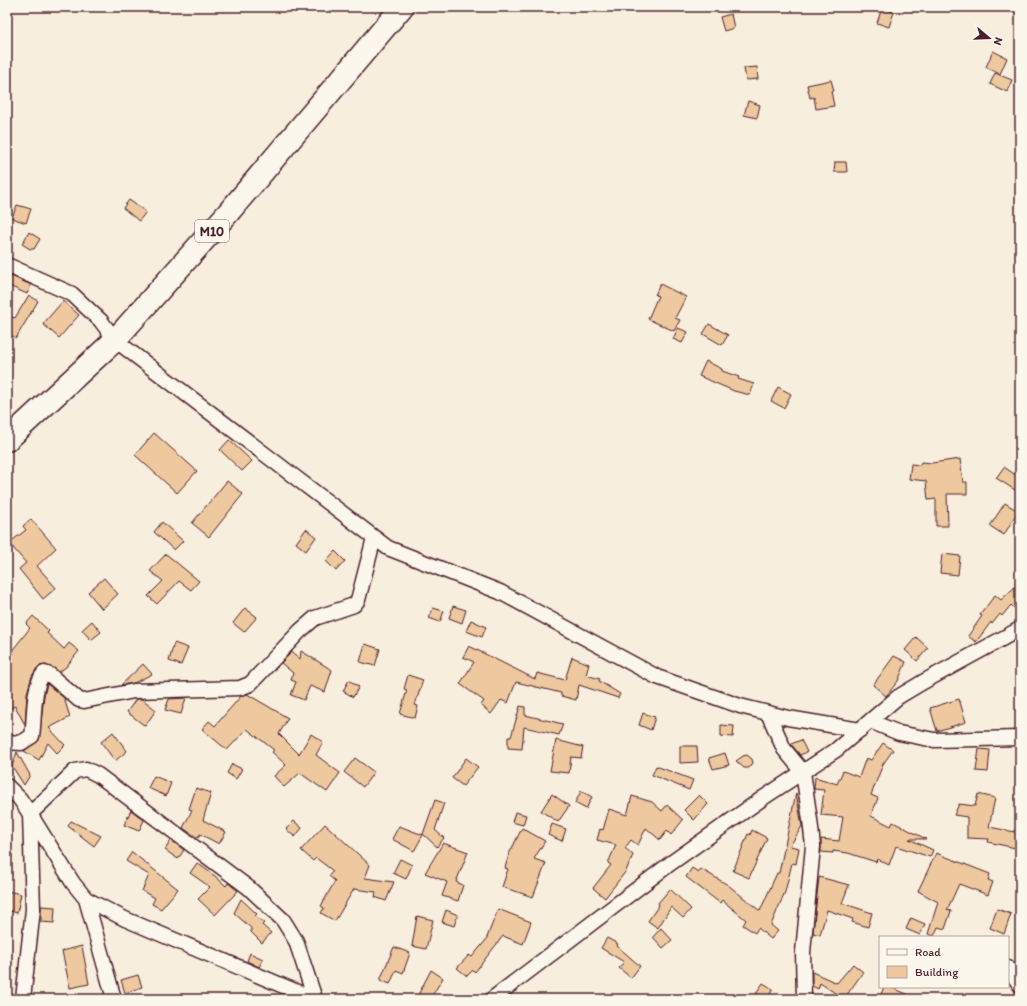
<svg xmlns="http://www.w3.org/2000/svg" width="1027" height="1006" font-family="Itim,sans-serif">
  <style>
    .building { fill: #eec99f; stroke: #4a1f2b }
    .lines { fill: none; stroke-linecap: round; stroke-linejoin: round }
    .minor-casing { stroke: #4a1f2b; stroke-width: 17 }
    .trunk-casing { stroke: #4a1f2b; stroke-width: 25 }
    .minor { stroke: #fbf7ec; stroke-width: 14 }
    .trunk { stroke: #fbf7ec; stroke-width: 22 }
    .labels { text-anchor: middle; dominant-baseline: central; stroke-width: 3; stroke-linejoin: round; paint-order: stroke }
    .shield { fill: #fbf7ec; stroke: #7f6065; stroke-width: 1 }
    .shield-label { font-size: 13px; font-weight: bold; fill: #4a1f2b }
  </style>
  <rect width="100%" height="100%" fill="#f8eedd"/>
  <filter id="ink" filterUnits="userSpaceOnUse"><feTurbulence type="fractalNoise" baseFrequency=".025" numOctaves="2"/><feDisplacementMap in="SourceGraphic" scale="8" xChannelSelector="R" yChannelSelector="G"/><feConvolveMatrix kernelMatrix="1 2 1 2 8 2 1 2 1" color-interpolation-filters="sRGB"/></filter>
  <g filter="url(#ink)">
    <path class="building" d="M 882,8 L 894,12 L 889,27 L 877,23 Z
      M 731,14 L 734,28 L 724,31 L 720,17 Z
      M 993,51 L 1007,58 L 1000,74 L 986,67 Z
      M 757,67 L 758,79 L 746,80 L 744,68 Z
      M 995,73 L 1012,80 L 1007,92 L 990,84 Z
      M 831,80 L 834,91 L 831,91 L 834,106 L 816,109 L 814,97 L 810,98 L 807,85 Z
      M 748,101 L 760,105 L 757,118 L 744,115 Z
      M 835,162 L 846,162 L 847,172 L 834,172 Z
      M 129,200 L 146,212 L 139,221 L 123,208 Z
      M 17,205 L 31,209 L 26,223 L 12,218 Z
      M 29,232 L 40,239 L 34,249 L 30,249 L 22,244 Z
      M 11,276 L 31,285 L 27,294 L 7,285 Z
      M 660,284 L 686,297 L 675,318 L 680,320 L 674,331 L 648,319 L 658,296 L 655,295 Z
      M 29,295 L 38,301 L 16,338 L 7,333 L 7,327 L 12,317 L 15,318 Z
      M 63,301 L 79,315 L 59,338 L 43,324 Z
      M 709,324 L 728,335 L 722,345 L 703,334 Z
      M 678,328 L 688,332 L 682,343 L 673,339 Z
      M 706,361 L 722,369 L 722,371 L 739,377 L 738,379 L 754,384 L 750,395 L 734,391 L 699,376 Z
      M 778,387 L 791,394 L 784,408 L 771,401 Z
      M 154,433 L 197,471 L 177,493 L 135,455 Z
      M 229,440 L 252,461 L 242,471 L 220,450 Z
      M 960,459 L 963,482 L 967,482 L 967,494 L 947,494 L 948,526 L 936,526 L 936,499 L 928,500 L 926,481 L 909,479 L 911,464 L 920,465 L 921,462 L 932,463 Z
      M 1004,467 L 1020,478 L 1020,482 L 1015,490 L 996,478 Z
      M 227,481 L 243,494 L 209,537 L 192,523 Z
      M 1005,503 L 1018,511 L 1004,535 L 990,526 Z
      M 31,519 L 56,548 L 37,566 L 56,588 L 43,599 L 19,569 L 26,563 L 9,543 L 26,530 L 23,526 Z
      M 162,522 L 183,541 L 174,550 L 154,532 Z
      M 306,529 L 316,537 L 306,551 L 296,543 Z
      M 335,551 L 345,561 L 336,571 L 326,561 Z
      M 166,554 L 199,581 L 191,590 L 179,581 L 157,604 L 148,596 L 163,581 L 150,571 Z
      M 942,554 L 960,556 L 958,575 L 940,573 Z
      M 104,578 L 118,594 L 102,609 L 88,592 Z
      M 1020,582 L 1020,603 L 1014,608 L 1011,605 L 1002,616 L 1000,614 L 992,624 L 991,622 L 976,642 L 968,636 L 982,616 L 980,615 L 995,595 L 1001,600 Z
      M 453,606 L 466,610 L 462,623 L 449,618 Z
      M 245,608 L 257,617 L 244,632 L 233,623 Z
      M 433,608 L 444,611 L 440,622 L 429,618 Z
      M 33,616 L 49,631 L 47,633 L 64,649 L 69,643 L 79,651 L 66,667 L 59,672 L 46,665 L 40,666 L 37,668 L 32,676 L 27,693 L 25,725 L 15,706 L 7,710 L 7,657 L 30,628 L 26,624 Z
      M 471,620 L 486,627 L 482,637 L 466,631 Z
      M 92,621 L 101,632 L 91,640 L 82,630 Z
      M 916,637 L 928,648 L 917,661 L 905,650 Z
      M 174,643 L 188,648 L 181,665 L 169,661 Z
      M 365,644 L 380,649 L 375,666 L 360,662 Z
      M 469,646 L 535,679 L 537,673 L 565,680 L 572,657 L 589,664 L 586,675 L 600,679 L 599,681 L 620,694 L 618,698 L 579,685 L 576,700 L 561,696 L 561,693 L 516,682 L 508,703 L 501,700 L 491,714 L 481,705 L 484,701 L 460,684 L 474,662 L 463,657 Z
      M 301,651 L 332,670 L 325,692 L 310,686 L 304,700 L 291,695 L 296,682 L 291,680 L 293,673 L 281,663 L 292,652 L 300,659 Z
      M 894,656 L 906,662 L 898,681 L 886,696 L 873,685 Z
      M 143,664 L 152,674 L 134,683 L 121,685 Z
      M 408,675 L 423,680 L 415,705 L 418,706 L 415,718 L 400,714 L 407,690 L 404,689 Z
      M 349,680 L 359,687 L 353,697 L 343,691 Z
      M 47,684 L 64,698 L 70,717 L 49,728 L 65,745 L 57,753 L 48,743 L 39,760 L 24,751 L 39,740 L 44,696 Z
      M 247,694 L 288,718 L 279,734 L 299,754 L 311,734 L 323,742 L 316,755 L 340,773 L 327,792 L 300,773 L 284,787 L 274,776 L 286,765 L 272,752 L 274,750 L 247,729 L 227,750 L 202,729 L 209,721 L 215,726 L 241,696 Z
      M 186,698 L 181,714 L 165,710 L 169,699 Z
      M 136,699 L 142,699 L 156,710 L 145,726 L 127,712 Z
      M 959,699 L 966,722 L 937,731 L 930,708 Z
      M 520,706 L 525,707 L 525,715 L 563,724 L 559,735 L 524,727 L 522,749 L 508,748 L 508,737 L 511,737 Z
      M 643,713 L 655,717 L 651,730 L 639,725 Z
      M 721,725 L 734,726 L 733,737 L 721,736 Z
      M 113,732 L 127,751 L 115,761 L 101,742 Z
      M 556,740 L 583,747 L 581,758 L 571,757 L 569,773 L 550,771 Z
      M 801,740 L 807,752 L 800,755 L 791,744 Z
      M 883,743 L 893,750 L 883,764 L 871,795 L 878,798 L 871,816 L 891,826 L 893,822 L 926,839 L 909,839 L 933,850 L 930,857 L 896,846 L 889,865 L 877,859 L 876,862 L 848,853 L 833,851 L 833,853 L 821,852 L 821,839 L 839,841 L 843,817 L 821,815 L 824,790 L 814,789 L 815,777 L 837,784 L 843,771 L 859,777 L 866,758 L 871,760 Z
      M 680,746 L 697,746 L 698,762 L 680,763 Z
      M 979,749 L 990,750 L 988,772 L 976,771 Z
      M 17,752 L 30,775 L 24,785 L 12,766 Z
      M 725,753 L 729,765 L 713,769 L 709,758 Z
      M 747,755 L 752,759 L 753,763 L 749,768 L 744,768 L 736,761 L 743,756 Z
      M 355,758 L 374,772 L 363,787 L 344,772 Z
      M 466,758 L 478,767 L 463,786 L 452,778 Z
      M 232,764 L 242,769 L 236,779 L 227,773 Z
      M 656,766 L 693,780 L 689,790 L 652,775 Z
      M 154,776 L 171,783 L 166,796 L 148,788 Z
      M 196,788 L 211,793 L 203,820 L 226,832 L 219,844 L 200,834 L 198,838 L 183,828 L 192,810 L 189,809 Z
      M 581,791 L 592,797 L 586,809 L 575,803 Z
      M 796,793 L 802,826 L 790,846 L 799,848 L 796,864 L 792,863 L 785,892 L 771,925 L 778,931 L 771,939 L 758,928 L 755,933 L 743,925 L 746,920 L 722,900 L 720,903 L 686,877 L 692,868 L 698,872 L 701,869 L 728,885 L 760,911 L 777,873 L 779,873 Z
      M 552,794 L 569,806 L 558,822 L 541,811 Z
      M 978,794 L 995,798 L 989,827 L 1020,833 L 1020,849 L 988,842 L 989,839 L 967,838 L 967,817 L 954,815 L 959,804 L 975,806 Z
      M 699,795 L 708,804 L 694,820 L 684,810 Z
      M 632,796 L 652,802 L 662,811 L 667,805 L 683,820 L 671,835 L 667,831 L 660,840 L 646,828 L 638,845 L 631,840 L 625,848 L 633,855 L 626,871 L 605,898 L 593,888 L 611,865 L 608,863 L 616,845 L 597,840 L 600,829 L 603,830 L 609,809 L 627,815 Z
      M 435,800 L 444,803 L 435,830 L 444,838 L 437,847 L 423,834 Z
      M 131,810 L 144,820 L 139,831 L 124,825 Z
      M 515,812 L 526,815 L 523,825 L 512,822 Z
      M 71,821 L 101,836 L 94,846 L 68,826 Z
      M 294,821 L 302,828 L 295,837 L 286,829 Z
      M 325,824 L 370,865 L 365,878 L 394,882 L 386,901 L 375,897 L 376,892 L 354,889 L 335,921 L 321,913 L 324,908 L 321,906 L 335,881 L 329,876 L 333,871 L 316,858 L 313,861 L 301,850 Z
      M 552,824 L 566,829 L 562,841 L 548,835 Z
      M 399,826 L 423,835 L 414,851 L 392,839 Z
      M 522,828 L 545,841 L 534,859 L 546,863 L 533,897 L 502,887 L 508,869 L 505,868 L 509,854 Z
      M 752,830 L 767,838 L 749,878 L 733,871 L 748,834 L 750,835 Z
      M 171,840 L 184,850 L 178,859 L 165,850 Z
      M 443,843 L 468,852 L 456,882 L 463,885 L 458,901 L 442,896 L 447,882 L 425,873 Z
      M 132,852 L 178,889 L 161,909 L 152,904 L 155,898 L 142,891 L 149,875 L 126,861 Z
      M 936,853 L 990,874 L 988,880 L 993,882 L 988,895 L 959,884 L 947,910 L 951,911 L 945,929 L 938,927 L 934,936 L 928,934 L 938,902 L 918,891 Z
      M 400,859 L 412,865 L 406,879 L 393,873 Z
      M 197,863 L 215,876 L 226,886 L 228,883 L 238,891 L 215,915 L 198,899 L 210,887 L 190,873 Z
      M 819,877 L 849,885 L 842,903 L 872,913 L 868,927 L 852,922 L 853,919 L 827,910 L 820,935 L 813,933 Z
      M 670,889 L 691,909 L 683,918 L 671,907 L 658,928 L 648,921 L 659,905 L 658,903 Z
      M 7,891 L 21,894 L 17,913 L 7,910 Z
      M 241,899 L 257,914 L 255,916 L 264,923 L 262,925 L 271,933 L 262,943 L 251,932 L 251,928 L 234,913 Z
      M 41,906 L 55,907 L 54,923 L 41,922 Z
      M 498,909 L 531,922 L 523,944 L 503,936 L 475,972 L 473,970 L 467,976 L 457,968 L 469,955 L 472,957 L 486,940 Z
      M 997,909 L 1011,914 L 1004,934 L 990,928 Z
      M 446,910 L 458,915 L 454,926 L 442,922 Z
      M 417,916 L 433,920 L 426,949 L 412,946 Z
      M 911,918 L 925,924 L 920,935 L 906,929 Z
      M 661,928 L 672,940 L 663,948 L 653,937 Z
      M 607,938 L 618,944 L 617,946 L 640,966 L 631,978 L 619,968 L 624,962 L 601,948 Z
      M 82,946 L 89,984 L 70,988 L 62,951 Z
      M 394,947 L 410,953 L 403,973 L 396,970 L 390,984 L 380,980 Z
      M 250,953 L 263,959 L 259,967 L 247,961 Z
      M 853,964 L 863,972 L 844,999 L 820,983 L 818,989 L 812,986 L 812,972 L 837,983 Z
      M 431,970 L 443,978 L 430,999 L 416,999 Z
      M 138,975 L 142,987 L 125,993 L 121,980 Z
      M 763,983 L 773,989 L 767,999 L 756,993 Z
      M 884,987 L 890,987 L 919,999 L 879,999 Z"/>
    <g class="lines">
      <defs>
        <path id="minor" d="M 7,265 L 72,294 L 101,321 L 115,340 L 388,548 L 500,592 L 657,677 L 740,706 L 788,718 L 860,730
          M 768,713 L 784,749 L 803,772 L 810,820 L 813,846 L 803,952 L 804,999
          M 870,721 L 899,733 L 934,740 L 1020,738
          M 7,742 L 21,743 L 32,736 C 35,718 32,687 44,673 L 50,675 L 79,700 L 84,701 L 134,691 L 240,688 L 250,684 L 300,631 L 315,618 L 354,605 L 358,600 L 374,538
          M 7,786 L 20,799 L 30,814 L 73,883 L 86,899 L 125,919 L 314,999
          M 86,899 L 114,999
          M 1008,968 L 1020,985
          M 23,999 L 33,909 L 30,814 L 75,771 L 86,769 L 98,775 L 249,888 L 283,920 L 296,941 L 315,999
          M 492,999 L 671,863 L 763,798 L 836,750 L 898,697 L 923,682 L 1020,629"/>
        <path id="trunk" d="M 7,440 L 115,340 L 228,213 L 402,7"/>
      </defs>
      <use href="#minor" class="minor-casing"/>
      <use href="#trunk" class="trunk-casing"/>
      <use href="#minor" class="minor"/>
      <use href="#trunk" class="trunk"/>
    </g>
  </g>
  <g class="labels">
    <rect class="shield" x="195" y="220" width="34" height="22" rx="3"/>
    <g class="shield-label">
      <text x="212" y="231">M10</text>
    </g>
  </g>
  <rect width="1027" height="1006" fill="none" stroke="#fbf7ec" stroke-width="24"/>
  <rect x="12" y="12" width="1003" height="982" fill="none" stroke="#4a1f2b" stroke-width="1.5" filter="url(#ink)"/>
  <rect x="879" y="936" width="130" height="52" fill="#fbf7ec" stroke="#b4a19f"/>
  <rect x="887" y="949" width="20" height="6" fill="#fbf7ec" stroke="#b4a19f"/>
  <text x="915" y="956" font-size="12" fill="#4a1f2b">Road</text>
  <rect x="887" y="966" width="20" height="12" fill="#eec99f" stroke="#b4a19f"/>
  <text x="915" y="976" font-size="12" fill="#4a1f2b">Building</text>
  <g transform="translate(989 38) rotate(109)" stroke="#fbf7ec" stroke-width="3" paint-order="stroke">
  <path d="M0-3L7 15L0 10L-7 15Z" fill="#4a1f2b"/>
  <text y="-6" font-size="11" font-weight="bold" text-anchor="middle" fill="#4a1f2b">N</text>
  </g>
</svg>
